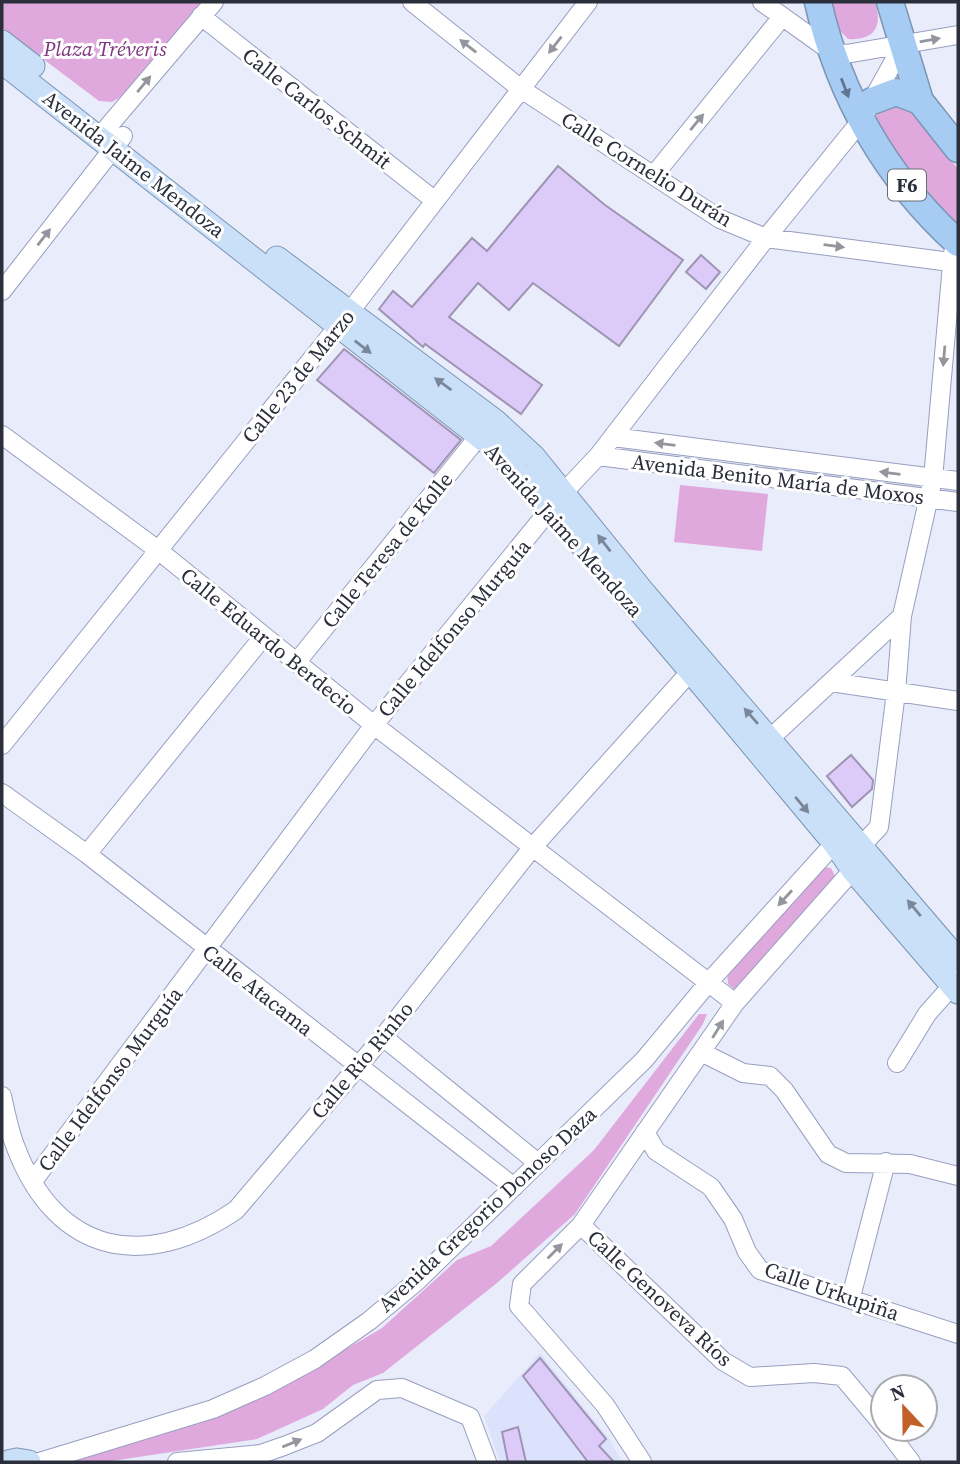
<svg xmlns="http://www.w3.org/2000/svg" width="960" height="1464" font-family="'Source Serif 4',serif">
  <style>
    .built { fill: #dce2fb }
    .green { fill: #e0a9de }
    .building { fill: #dccbf9; stroke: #9f94b4; stroke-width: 2 }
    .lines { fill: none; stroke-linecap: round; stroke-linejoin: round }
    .minor-casing { stroke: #989fc0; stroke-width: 20 }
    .major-casing { stroke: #7b95b3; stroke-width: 25 }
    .highway-casing { stroke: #7b95b3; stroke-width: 29 }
    .minor { stroke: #fff; stroke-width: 18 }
    .major { stroke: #cae0f8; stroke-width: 23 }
    .highway { stroke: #a6ccf3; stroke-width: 26 }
    .oneway { fill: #95969d }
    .oneway2 { fill: #62758e }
    .oneway3 { fill: #7a879a }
    .labels { text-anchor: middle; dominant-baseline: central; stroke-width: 6; stroke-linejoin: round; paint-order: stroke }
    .shield { fill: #fff; stroke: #6b6d76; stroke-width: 2 }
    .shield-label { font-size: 19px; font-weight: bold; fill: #2b2e3b }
    .park-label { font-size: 21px; font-style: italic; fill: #7e357d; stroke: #fff }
    .street-label { font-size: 21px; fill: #2b2e3b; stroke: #fff }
  </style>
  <rect width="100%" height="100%" fill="#e9ecfa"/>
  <path class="built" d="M 540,1353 L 610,1440 L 622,1462 L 500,1462 L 484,1416 Z"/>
  <path class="green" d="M 2,2 L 203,2 L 129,92 L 112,102 L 99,101 L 2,28 Z
    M 830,2 L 875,2 C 883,26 875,41 848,39 L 836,27 Z
    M 890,104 L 905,105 L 958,169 L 958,226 C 942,210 873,138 876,118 C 877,109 883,107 890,104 Z
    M 680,485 L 768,494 L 762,551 L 674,542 Z
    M 823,867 L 831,868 L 837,880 L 741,987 L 734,989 L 728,984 L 727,971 Z
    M 699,1014 L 707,1014 L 703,1024 L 575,1214 L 497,1283 L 383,1373 L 353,1385 L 323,1409 L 257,1439 L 105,1462 L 66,1462 L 197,1423 L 268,1395 L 382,1328 L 457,1260 L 491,1246 L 594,1150 Z"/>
  <path class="building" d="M 558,166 L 605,205 L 683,260 L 619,346 L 533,283 L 509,310 L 478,283 L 449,317 L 542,385 L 521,414 L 425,344 L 423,347 L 379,309 L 393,291 L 412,307 L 472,238 L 487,251 Z
    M 701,255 L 720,272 L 706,289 L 686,272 Z
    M 344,349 L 461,440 L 434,473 L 317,380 Z
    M 851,755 L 873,780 L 872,789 L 852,807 L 827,776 Z
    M 540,1358 L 606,1439 L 599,1446 L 614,1462 L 588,1462 L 523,1376 Z
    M 518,1427 L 526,1462 L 508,1462 L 502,1432 Z"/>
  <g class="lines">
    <defs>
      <path id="minor" d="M 412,2 L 521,89 L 720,219 L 766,238 L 958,263
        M 762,2 L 832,52 L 846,54 L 958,35
        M 201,16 L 434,200
        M 100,136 L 214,2
        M 654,175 L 782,17
        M 2,291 L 123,136
        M 2,435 L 158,550 L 374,725 L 735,1003
        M 613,437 L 958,481
        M 598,456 L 958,502
        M 296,663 L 479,436
        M 831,682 L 958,701
        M 2,745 L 348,314 L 588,2
        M 762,746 L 902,616
        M 2,793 L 87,854 L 514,1187
        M 861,846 L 879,827 L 896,692 L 902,616 L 933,479 L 953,253
        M 87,854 L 263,637
        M 383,1037 L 538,1163
        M 703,1053 L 743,1073 L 770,1076 L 784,1090 L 828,1154 L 846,1163 L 910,1164 L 958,1176
        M 897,1063 L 927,1014 L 958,979
        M 2,1096 C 6,1113 9,1131 16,1148 C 57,1255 145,1272 236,1210 L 383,1037 L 532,848 L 699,662
        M 645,1132 L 656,1151 L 711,1187 L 733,1219 L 747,1252 L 760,1270 L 958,1334
        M 33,1181 L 374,725 L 564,492 L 598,456 L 766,238 L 860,122 L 903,45
        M 581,1225 L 723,1361 L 750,1377 L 814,1373 L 842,1376 L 883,1425
        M 851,1297 L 886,1162
        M 886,1429 L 911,1462
        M 39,1462 L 213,1409 L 265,1386 L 315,1359 L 369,1321 L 417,1281 L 644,1060 L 708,983 L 841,836
        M 177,1462 L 261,1454 L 284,1446 L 317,1433 L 377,1390 L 402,1388 L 470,1417 L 487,1462
        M 642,1462 L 605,1405 L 519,1306 L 522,1284 L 581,1225 L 735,1003 L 859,863"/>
      <path id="major" d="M 2,42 L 33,66
        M 2,62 L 493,447 C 612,574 723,710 835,844 L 853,870 L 958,992
        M 277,258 L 495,421 L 534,457 L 644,593 L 958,960
        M 8,1462 L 17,1460 L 29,1462"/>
      <path id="highway" d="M 818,2 C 839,95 886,178 958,243
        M 890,2 L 920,101 L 958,149
        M 872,101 L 896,92 L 920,101"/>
    </defs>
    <use href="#minor" class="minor-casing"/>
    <use href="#major" class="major-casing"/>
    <use href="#highway" class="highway-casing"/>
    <use href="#minor" class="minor"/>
    <use href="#major" class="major"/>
    <use href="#highway" class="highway"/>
  </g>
  <defs><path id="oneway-solid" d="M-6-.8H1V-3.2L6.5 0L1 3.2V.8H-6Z" transform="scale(1.75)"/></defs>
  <g class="oneway">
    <use href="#oneway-solid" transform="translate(930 40) rotate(-10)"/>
    <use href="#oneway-solid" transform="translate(555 45) rotate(128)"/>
    <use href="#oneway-solid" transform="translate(468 46) rotate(-142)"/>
    <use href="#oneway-solid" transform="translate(144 84) rotate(-50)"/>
    <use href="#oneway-solid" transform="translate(697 122) rotate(-51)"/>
    <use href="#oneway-solid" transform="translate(44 237) rotate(-52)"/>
    <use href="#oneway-solid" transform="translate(834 246) rotate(7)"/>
    <use href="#oneway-solid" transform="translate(944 356) rotate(95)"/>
    <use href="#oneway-solid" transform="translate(665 444) rotate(-173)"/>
    <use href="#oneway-solid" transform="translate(890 473) rotate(-173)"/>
    <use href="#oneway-solid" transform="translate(785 898) rotate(132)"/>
    <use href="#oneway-solid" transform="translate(718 1029) rotate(-58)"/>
    <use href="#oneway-solid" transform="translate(555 1251) rotate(-45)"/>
    <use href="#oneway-solid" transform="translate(292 1443) rotate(-22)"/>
  </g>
  <use class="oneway2" href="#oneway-solid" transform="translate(845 88) rotate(69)"/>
  <g class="oneway3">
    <use href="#oneway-solid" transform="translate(363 347) rotate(38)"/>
    <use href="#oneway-solid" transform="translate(443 384) rotate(-144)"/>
    <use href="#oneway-solid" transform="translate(604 543) rotate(-128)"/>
    <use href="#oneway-solid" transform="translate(751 716) rotate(-131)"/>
    <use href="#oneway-solid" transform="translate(802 805) rotate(50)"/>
    <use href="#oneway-solid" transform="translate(914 908) rotate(-130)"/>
  </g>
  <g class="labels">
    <rect class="shield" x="888" y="169.5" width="38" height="31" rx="5"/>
    <g class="shield-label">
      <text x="907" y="185">F6</text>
    </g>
    <g class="park-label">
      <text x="105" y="48">Plaza Tréveris</text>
    </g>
    <g class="street-label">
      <text transform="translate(317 108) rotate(38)">Calle Carlos Schmit</text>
      <text transform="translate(134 164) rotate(38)">Avenida Jaime Mendoza</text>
      <text transform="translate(647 169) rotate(32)">Calle Cornelio Durán</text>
      <text transform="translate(298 376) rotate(-51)">Calle 23 de Marzo</text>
      <text transform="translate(778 479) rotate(7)">Avenida Benito María de Moxos</text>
      <text transform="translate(564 530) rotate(48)">Avenida Jaime Mendoza</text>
      <text transform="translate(387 550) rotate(-51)">Calle Teresa de Kolle</text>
      <text transform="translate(454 628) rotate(-50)">Calle Idelfonso Murguía</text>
      <text transform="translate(269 641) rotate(39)">Calle Eduardo Berdecio</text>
      <text transform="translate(258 990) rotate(38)">Calle Atacama</text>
      <text transform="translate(362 1060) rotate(-50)">Calle Rio Rinho</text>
      <text transform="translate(110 1079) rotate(-53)">Calle Idelfonso Murguía</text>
      <text transform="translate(487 1209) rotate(-43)">Avenida Gregorio Donoso Daza</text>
      <text transform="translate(832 1291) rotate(19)">Calle Urkupiña</text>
      <text transform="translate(660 1298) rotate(43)">Calle Genoveva Ríos</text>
    </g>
  </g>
  <rect width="960" height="1464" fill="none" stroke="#2b2e3b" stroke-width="7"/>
  <g transform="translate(904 1408) rotate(338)"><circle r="33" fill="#ffffff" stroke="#aaabb1" stroke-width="2"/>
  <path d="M0-5L12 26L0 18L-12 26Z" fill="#c35f29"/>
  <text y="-10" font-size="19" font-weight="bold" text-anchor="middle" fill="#2b2e3b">N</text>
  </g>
</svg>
